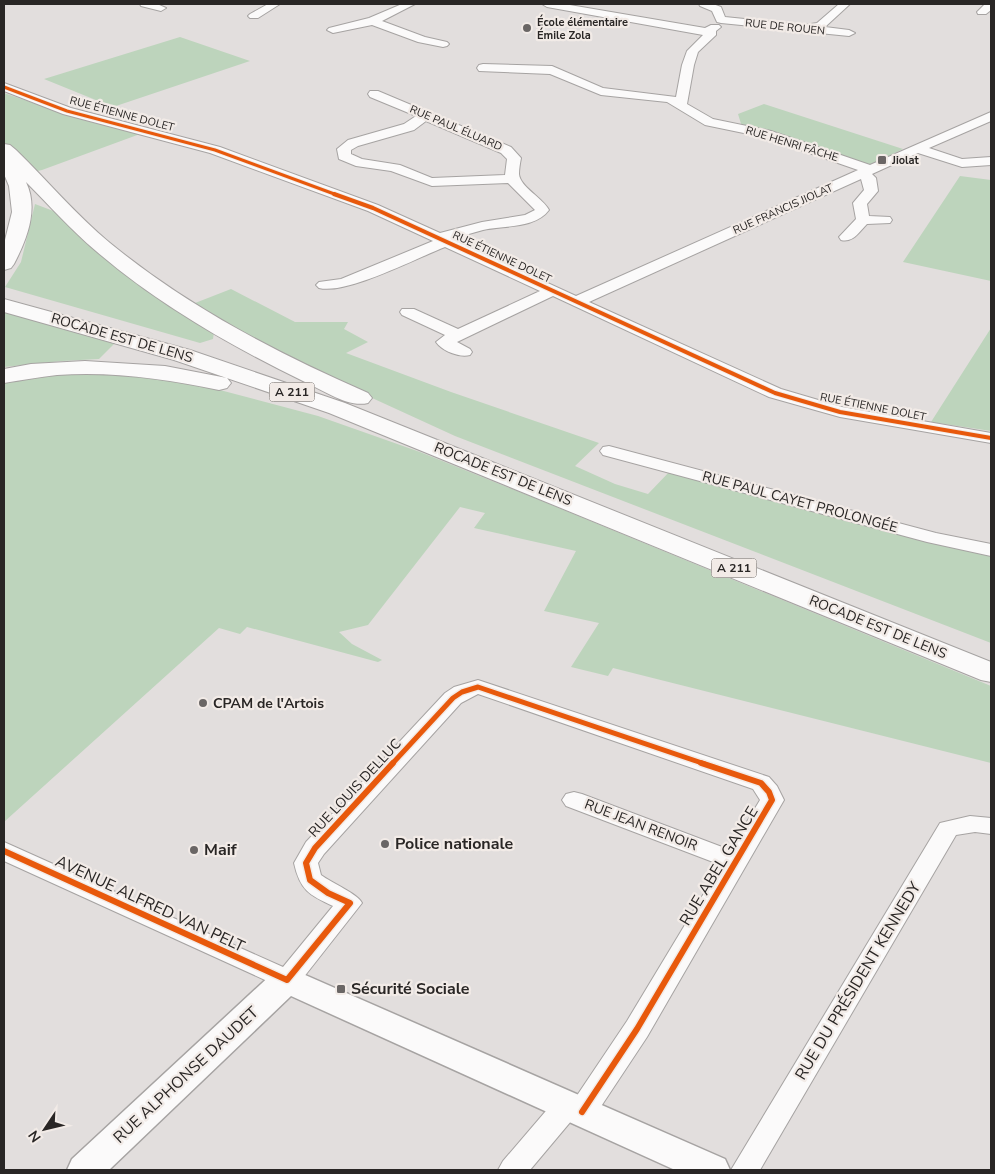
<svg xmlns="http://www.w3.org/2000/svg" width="995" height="1174" font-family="'Nunito Sans',sans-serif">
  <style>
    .green { fill: #bdd4bc }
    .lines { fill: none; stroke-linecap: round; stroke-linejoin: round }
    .minor-casing { stroke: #a6a3a2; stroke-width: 2 }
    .major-casing { stroke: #a6a3a2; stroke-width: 3 }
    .highway-casing { stroke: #a6a3a2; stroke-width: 2 }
    .minor { fill: #fbfafa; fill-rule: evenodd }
    .major { fill: #fbfafa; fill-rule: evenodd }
    .highway { fill: #fbfafa; fill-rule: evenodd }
    .cycleway-far3-casing { stroke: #f2ebe7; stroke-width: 5 }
    .cycleway-far2-casing { stroke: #f2ebe7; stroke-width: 6 }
    .cycleway-far1-casing { stroke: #f2ebe7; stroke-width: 8 }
    .cycleway-casing { stroke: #f2ebe7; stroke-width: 9 }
    .cycleway-far3 { stroke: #e8590c; stroke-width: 3 }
    .cycleway-far2 { stroke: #e8590c; stroke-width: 4 }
    .cycleway-far1 { stroke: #e8590c; stroke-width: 5 }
    .cycleway { stroke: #e8590c; stroke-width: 6 }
    .poi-dot { fill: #6a6665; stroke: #f2ebe7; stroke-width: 2 }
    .labels { text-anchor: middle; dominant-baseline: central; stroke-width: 4.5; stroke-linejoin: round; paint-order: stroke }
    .far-poi-label { font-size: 11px; font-weight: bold; fill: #292625; stroke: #f2ebe7; text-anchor: start }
    .far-street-label { font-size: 11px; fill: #292625; stroke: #f2ebe7 }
    .shield { fill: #f2ebe7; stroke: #65615f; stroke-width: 1 }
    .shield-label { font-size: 12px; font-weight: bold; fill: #292625 }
    .street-label { font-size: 14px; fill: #292625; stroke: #f2ebe7 }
    .poi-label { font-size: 14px; font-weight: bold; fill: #292625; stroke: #f2ebe7; text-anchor: start }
    .near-poi-label { font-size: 16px; font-weight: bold; fill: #292625; stroke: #f2ebe7; text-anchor: start }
    .near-street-label { font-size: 16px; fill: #292625; stroke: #f2ebe7 }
  </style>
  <rect width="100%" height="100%" fill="#e2dedd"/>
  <path class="green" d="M 180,37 L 250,61 L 113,107 L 44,79 Z
    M 4,93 L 83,120 L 140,134 L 42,170 L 33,172 L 4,142 Z
    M 764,104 L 903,149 L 872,164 L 865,164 L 742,127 L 738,114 Z
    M 960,176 L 991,180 L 991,281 L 903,262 Z
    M 35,204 L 56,212 L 214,332 L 213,339 L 200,343 L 5,287 L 21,262 Z
    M 231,289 L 295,322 L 348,322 L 344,329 L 368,342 L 346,353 L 451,392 L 599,443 L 575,466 L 615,484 L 648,494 L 671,470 L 938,542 L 991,553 L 991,643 L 455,436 L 311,370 L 190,305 Z
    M 4,312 L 116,342 L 99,359 L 62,361 L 4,367 Z
    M 991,328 L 991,431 L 931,422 Z
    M 64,370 L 178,379 L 318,416 L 420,452 L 547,503 L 991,686 L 991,763 L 613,668 L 608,676 L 571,667 L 599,623 L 544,611 L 576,551 L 474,528 L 485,513 L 460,507 L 368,625 L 339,632 L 352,644 L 382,660 L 378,662 L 247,627 L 240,634 L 219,628 L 4,822 L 4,379 Z"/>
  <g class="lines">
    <defs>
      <path id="minor" d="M 140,4 L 157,4 L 166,8 L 161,11 L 141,6 Z
        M 268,4 L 280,4 L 258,18 L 250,18 L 248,16 L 250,14 Z
        M 402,4 L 415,4 L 382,21 L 425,37 L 447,42 L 449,44 L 447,46 L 443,47 L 418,42 L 372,25 L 333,33 L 327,30 L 329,28 L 369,18 Z
        M 542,4 L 564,4 L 705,28 L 711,25 L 719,25 L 721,27 L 716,31 L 716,35 L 698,52 L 694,65 L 687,104 L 713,119 L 771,131 L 870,165 L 991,112 L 991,121 L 929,148 L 962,159 L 991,157 L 991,165 L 962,167 L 918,153 L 872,174 L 876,178 L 878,191 L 867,204 L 869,216 L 890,217 L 892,220 L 890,223 L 867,224 C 859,232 853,243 841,240 L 839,237 L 856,219 L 853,203 L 864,190 L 861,179 L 589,302 L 781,389 L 842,407 L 991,433 L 991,443 L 840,417 L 769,397 L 553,296 L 457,342 L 470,349 L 472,352 L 470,355 C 460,358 442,351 436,342 L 445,335 L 402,315 L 400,312 L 402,309 L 414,309 L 458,329 L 540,291 L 445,247 C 417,258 346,295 319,288 L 316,285 L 319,282 L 341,279 L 433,241 L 368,211 L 210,153 L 63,114 L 4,91 L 4,83 L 71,108 L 220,147 L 378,205 L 440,233 L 482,222 L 525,215 L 535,210 L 508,183 L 432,186 L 391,171 L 356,166 L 339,159 L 337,149 L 348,140 L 404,124 L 416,116 L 370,97 L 368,94 L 370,91 L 378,91 L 511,147 L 521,158 C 520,163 519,169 519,174 C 520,187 543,198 549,210 C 535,229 504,225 483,230 C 472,233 462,236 452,239 L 576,296 L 858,170 L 763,137 L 705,125 L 667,102 L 601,95 L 550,74 L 479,71 L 477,68 L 479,65 L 483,64 L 552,66 L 603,88 L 676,97 L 682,65 L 687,51 L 703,35 L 547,7 ZM 426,121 L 501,153 L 507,159 L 505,175 L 432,178 L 400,165 L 362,159 L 351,154 L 351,150 L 358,146 L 414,130 Z
        M 699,4 L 713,4 L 721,7 L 725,17 L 805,25 L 817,23 L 839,4 L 850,4 L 825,27 L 849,30 L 855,33 L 849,36 L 721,23 L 717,22 L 712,11 L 700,6 Z
        M 985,4 L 991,4 L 991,10 L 986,14 L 978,14 L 977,12 Z
        M 609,446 L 936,533 L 991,544 L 991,556 L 927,542 L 603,455 L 600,451 L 603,447 Z
        M 478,680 L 769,777 L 777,786 L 784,800 L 647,1037 L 592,1120 L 582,1124 L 572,1120 L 530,1170 L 498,1170 L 503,1161 L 557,1098 L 567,1094 L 576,1097 L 627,1021 L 721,865 L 566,806 L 562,800 L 566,794 L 574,792 L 582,794 L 730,850 L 760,800 L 753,789 L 478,694 L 461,703 L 324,854 L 318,863 L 321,875 C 332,883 358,894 362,903 L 296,987 L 287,990 L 4,861 L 4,842 L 283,967 L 333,906 C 309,895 300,890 294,863 L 306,842 L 445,693 L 454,687 Z
        M 970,816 L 991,818 L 991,834 L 975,832 L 956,835 L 760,1170 L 731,1170 L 940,823 Z"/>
      <path id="major" d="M 287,967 L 725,1159 L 730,1170 L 675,1170 L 291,996 L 109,1170 L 67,1170 L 72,1159 L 275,971 Z"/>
      <path id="highway" d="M 4,144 L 10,145 L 16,150 C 48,181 76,215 110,243 C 188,307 277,353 368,393 L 372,398 L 368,403 C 348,408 323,390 305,382 C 231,346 159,305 96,251 C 71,230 49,205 26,182 C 39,209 27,239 14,264 L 11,268 L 4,270 L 4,244 L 12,212 L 9,186 L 4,174 Z
        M 4,299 L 190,350 L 345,403 L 991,662 L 991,682 L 981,680 L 329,413 L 174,360 L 4,312 Z
        M 85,361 L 165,366 L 227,378 L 231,383 L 227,388 L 219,390 C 166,379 112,371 57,375 C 39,377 22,380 4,383 L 4,369 L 31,364 Z"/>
    </defs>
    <use href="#minor" class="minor-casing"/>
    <use href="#major" class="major-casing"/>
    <use href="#highway" class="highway-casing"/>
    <use href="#minor" class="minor"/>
    <use href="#major" class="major"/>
    <use href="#highway" class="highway"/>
    <defs>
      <path id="cycleway-far3" d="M 4,87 L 67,111 L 215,150 L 337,195"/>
      <path id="cycleway-far2" d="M 334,194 L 373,208 L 775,393 L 840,412 L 991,438"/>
      <path id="cycleway-far1" d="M 392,764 L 453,698 L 462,692 L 478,687 L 705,764"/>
      <path id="cycleway" d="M 4,851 L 287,980 L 350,903 L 328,893 L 310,880 L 306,863 L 315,848 L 393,763
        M 582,1112 L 637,1029 L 772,800 L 769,792 L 761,783 L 701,763"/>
    </defs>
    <use href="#cycleway-far3" class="cycleway-far3-casing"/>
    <use href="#cycleway-far2" class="cycleway-far2-casing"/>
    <use href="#cycleway-far1" class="cycleway-far1-casing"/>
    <use href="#cycleway" class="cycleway-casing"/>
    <use href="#cycleway-far3" class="cycleway-far3"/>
    <use href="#cycleway-far2" class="cycleway-far2"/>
    <use href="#cycleway-far1" class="cycleway-far1"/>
    <use href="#cycleway" class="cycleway"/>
  </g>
  <g class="poi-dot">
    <circle cx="527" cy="28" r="5"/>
    <rect x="877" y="155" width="10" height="10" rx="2.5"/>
    <circle cx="203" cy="703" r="5"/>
    <circle cx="385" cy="844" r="5"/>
    <circle cx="194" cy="850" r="5"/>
    <rect x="336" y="984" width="10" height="10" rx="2.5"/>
  </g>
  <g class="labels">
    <g class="far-poi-label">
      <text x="537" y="22">École élémentaire<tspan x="537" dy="13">Émile Zola</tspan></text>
      <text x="892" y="160">Jiolat</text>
    </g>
    <g class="far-street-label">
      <text transform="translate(785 27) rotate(6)">RUE DE ROUEN</text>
      <text transform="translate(122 114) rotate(15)">RUE ÉTIENNE DOLET</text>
      <text transform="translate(456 128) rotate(23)">RUE PAUL ÉLUARD</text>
      <text transform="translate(792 144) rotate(17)">RUE HENRI FÂCHE</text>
      <text transform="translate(783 209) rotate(-24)">RUE FRANCIS JIOLAT</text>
      <text transform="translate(502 257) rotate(25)">RUE ÉTIENNE DOLET</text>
      <text transform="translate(873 407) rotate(11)">RUE ÉTIENNE DOLET</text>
    </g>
    <g class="shield">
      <rect x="269.5" y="382.5" width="45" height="19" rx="4"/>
      <rect x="711.5" y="558.5" width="45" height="19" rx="4"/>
    </g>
    <g class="shield-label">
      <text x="292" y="392">A 211</text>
      <text x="734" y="568">A 211</text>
    </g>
    <g class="street-label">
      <text transform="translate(122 338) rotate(16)">ROCADE EST DE LENS</text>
      <text transform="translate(503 474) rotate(22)">ROCADE EST DE LENS</text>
      <text transform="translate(800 502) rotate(15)">RUE PAUL CAYET PROLONGÉE</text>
      <text transform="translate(878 627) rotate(22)">ROCADE EST DE LENS</text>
      <text transform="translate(355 788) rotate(-47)">RUE LOUIS DELLUC</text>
      <text transform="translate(641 825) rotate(21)">RUE JEAN RENOIR</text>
    </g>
    <g class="poi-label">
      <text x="213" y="703">CPAM de l'Artois</text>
    </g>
    <g class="near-poi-label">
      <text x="395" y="844">Police nationale</text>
      <text x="204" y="850">Maif</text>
      <text x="351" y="989">Sécurité Sociale</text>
    </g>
    <g class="near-street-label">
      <text transform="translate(719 866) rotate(-59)">RUE ABEL GANCE</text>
      <text transform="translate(150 904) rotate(25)">AVENUE ALFRED VAN PELT</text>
      <text transform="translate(858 981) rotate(-59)">RUE DU PRÉSIDENT KENNEDY</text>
      <text transform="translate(186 1075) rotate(-43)">RUE ALPHONSE DAUDET</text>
    </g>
  </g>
  <rect width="995" height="1174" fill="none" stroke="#292625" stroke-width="10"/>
  <g transform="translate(45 1129) rotate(235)" stroke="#f2ebe7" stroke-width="4" paint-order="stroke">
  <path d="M0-4L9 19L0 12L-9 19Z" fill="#292625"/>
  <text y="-8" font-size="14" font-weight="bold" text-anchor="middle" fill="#292625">N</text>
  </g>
</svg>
